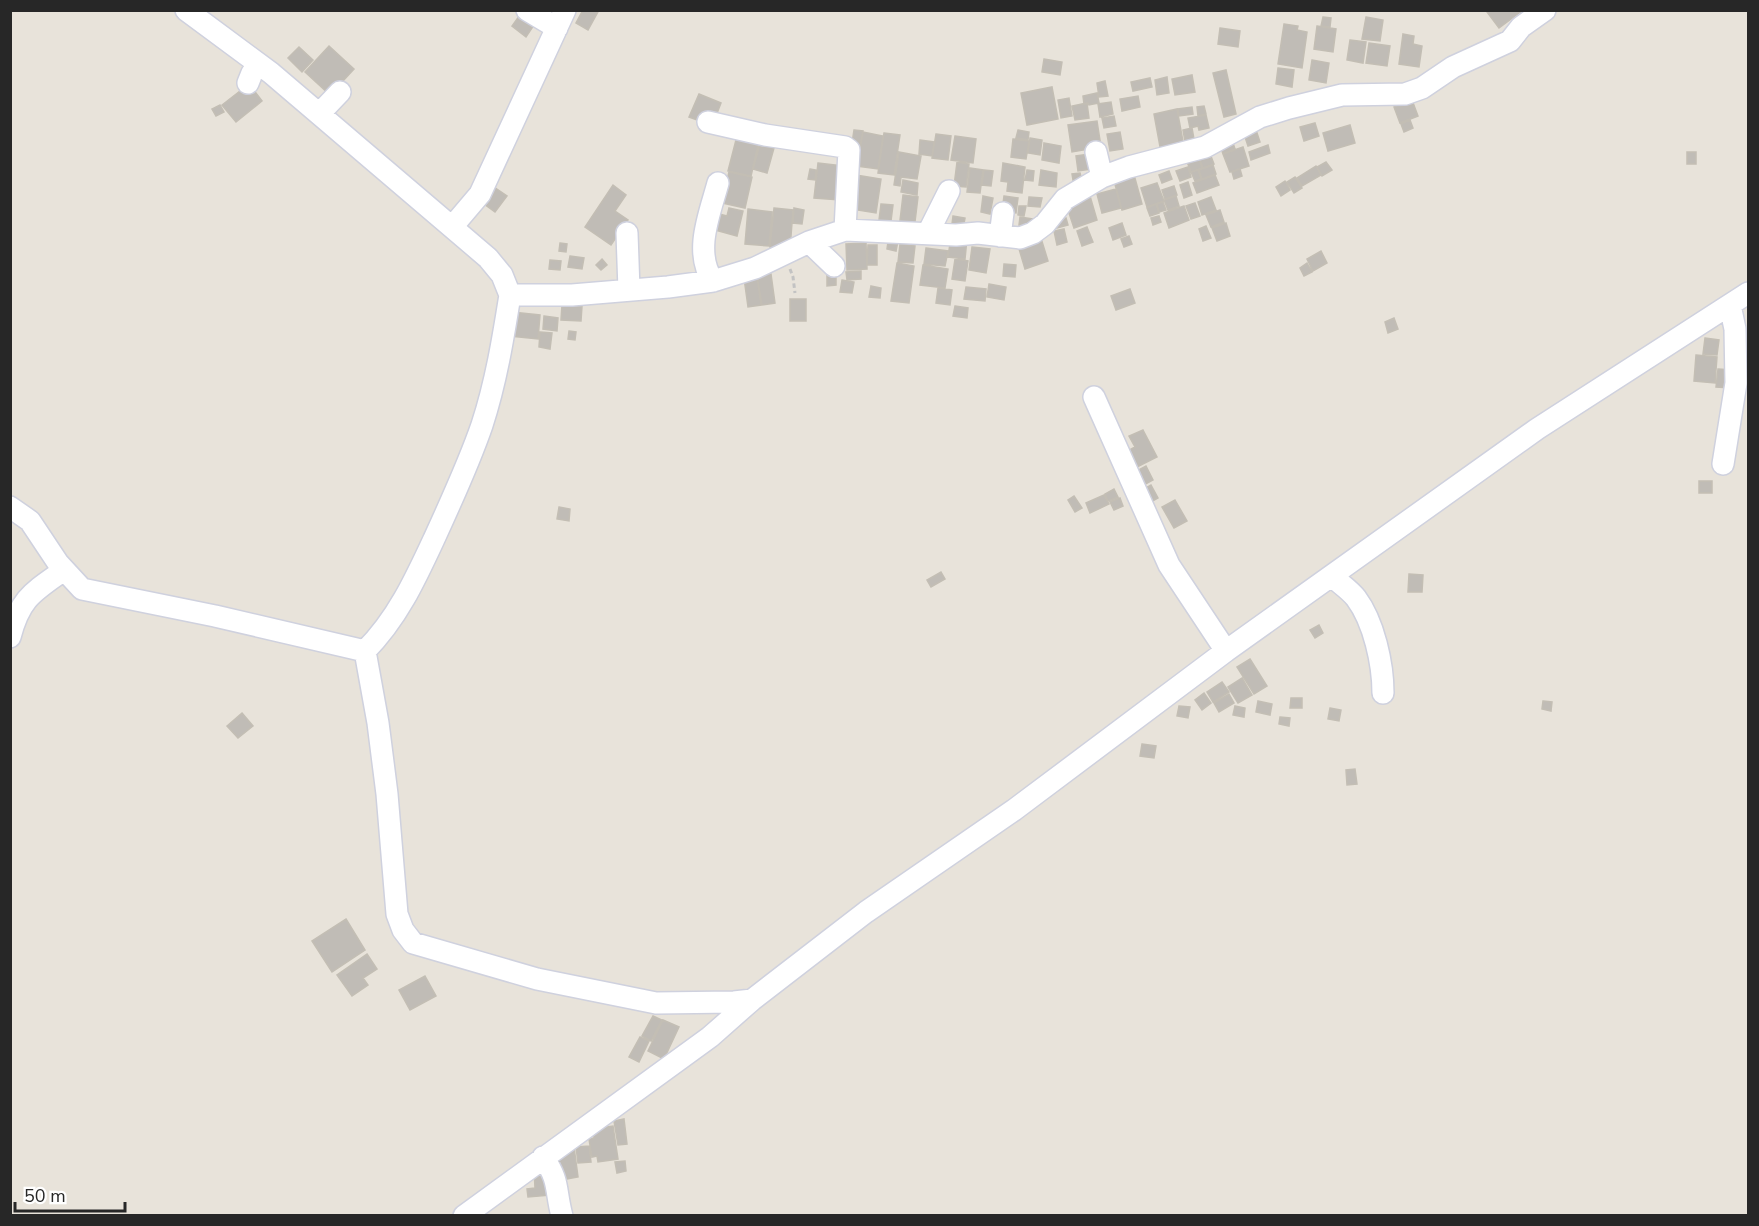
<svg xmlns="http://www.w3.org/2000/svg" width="1759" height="1226" font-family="'Nunito Sans',sans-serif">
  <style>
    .building { fill: #c0bcb6; stroke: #c3beb4; stroke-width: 1.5 }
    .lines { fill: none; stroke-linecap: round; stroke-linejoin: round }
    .minor-casing { stroke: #cfd1de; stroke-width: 24 }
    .path { stroke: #c3c3c3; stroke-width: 3; stroke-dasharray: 4.5 3; stroke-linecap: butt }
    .minor { stroke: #fff; stroke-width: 21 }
  </style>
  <rect width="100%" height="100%" fill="#e8e3da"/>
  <path class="building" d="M 583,10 L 599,10 L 588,30 L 576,23 Z
    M 1490,10 L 1523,10 L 1499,28 L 1487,12 Z
    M 522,12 L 536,22 L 526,37 L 512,26 Z
    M 1323,17 L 1331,18 L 1330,27 L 1321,26 Z
    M 1366,17 L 1383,20 L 1380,41 L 1362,39 Z
    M 1284,24 L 1298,26 L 1297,30 L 1307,32 L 1302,68 L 1278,64 Z
    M 1317,26 L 1336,29 L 1333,52 L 1314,49 Z
    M 1220,28 L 1240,31 L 1238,47 L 1218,44 Z
    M 1403,34 L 1414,36 L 1413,44 L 1422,46 L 1419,67 L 1399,64 Z
    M 1350,40 L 1366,42 L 1363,63 L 1347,60 Z
    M 1369,43 L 1390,46 L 1387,66 L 1366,63 Z
    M 329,46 L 354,69 L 330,95 L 305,72 Z
    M 299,47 L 313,60 L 302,72 L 288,58 Z
    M 1044,59 L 1062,62 L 1060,75 L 1042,72 Z
    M 1312,60 L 1329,63 L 1326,83 L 1309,80 Z
    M 1278,68 L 1294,70 L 1292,87 L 1276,84 Z
    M 1226,70 L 1236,114 L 1224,117 L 1213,73 Z
    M 1192,75 L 1195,92 L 1175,95 L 1172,79 Z
    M 1167,77 L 1169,93 L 1157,95 L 1155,80 Z
    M 1150,78 L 1152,87 L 1133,91 L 1131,82 Z
    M 1105,81 L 1108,96 L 1099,97 L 1097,83 Z
    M 249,84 L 262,101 L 236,122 L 222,105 Z
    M 1052,87 L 1058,119 L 1027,125 L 1021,93 Z
    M 1097,93 L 1099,103 L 1089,105 L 1088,103 L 1084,104 L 1083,96 Z
    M 699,94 L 721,103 L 714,121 L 700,121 L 689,117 Z
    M 1138,96 L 1140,107 L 1122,111 L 1120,99 Z
    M 1069,98 L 1072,116 L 1061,118 L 1058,100 Z
    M 1412,100 L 1418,116 L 1400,123 L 1394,107 Z
    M 1111,102 L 1113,114 L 1100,117 L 1098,104 Z
    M 1087,103 L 1089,118 L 1075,120 L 1072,106 Z
    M 220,105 L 224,112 L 216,116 L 212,109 Z
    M 1204,106 L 1206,114 L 1198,116 L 1197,107 Z
    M 1192,107 L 1193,114 L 1179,116 L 1178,109 Z
    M 1177,109 L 1184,147 L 1161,152 L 1154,114 Z
    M 1206,115 L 1209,128 L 1199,130 L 1198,126 L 1190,128 L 1188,118 Z
    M 1114,116 L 1116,126 L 1104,128 L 1102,118 Z
    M 1410,120 L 1413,128 L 1404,132 L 1401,124 Z
    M 1097,121 L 1101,147 L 1072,152 L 1068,125 Z
    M 1315,123 L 1319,136 L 1304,141 L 1300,127 Z
    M 1350,125 L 1355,143 L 1328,151 L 1323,133 Z
    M 1192,128 L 1195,145 L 1186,147 L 1183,130 Z
    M 854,130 L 863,131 L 859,152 L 851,150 Z
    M 1018,130 L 1029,132 L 1028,140 L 1016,138 Z
    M 1256,130 L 1260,142 L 1248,146 L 1244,134 Z
    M 863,132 L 883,136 L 878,169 L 857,166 Z
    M 1120,132 L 1123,149 L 1110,151 L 1107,134 Z
    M 884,133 L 900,135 L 894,175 L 878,173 Z
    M 936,134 L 951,136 L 948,160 L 932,158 Z
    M 955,136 L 976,139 L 973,163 L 951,160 Z
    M 1030,138 L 1042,140 L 1040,155 L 1028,153 Z
    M 1013,139 L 1029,141 L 1026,159 L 1011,157 Z
    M 736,140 L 758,145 L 751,176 L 728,171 Z
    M 920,140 L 934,142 L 932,156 L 919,154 Z
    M 1232,140 L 1235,149 L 1223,154 L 1220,145 Z
    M 1044,143 L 1061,146 L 1059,163 L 1042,160 Z
    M 760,144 L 774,148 L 767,173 L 753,169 Z
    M 1268,145 L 1270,153 L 1251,160 L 1249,152 Z
    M 1243,147 L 1249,166 L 1230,172 L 1223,154 Z
    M 1209,151 L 1214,164 L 1203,168 L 1198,155 Z
    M 899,152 L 921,156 L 917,179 L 901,177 L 900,186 L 894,185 Z
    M 1687,152 L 1696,152 L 1696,164 L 1687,164 Z
    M 1089,154 L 1091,169 L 1078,171 L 1076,156 Z
    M 1198,155 L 1202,168 L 1191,172 L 1186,159 Z
    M 957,162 L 969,164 L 966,187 L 954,186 Z
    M 1326,162 L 1332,170 L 1322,176 L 1317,167 Z
    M 818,163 L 843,166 L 840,200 L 814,198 Z
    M 1003,163 L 1025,167 L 1022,193 L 1007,191 L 1008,182 L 1001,181 Z
    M 1213,165 L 1216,174 L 1202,179 L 1199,170 Z
    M 1316,166 L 1321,175 L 1302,186 L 1297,178 Z
    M 1188,167 L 1191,177 L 1180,181 L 1176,171 Z
    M 970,168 L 983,170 L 980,193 L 967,192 Z
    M 810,169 L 816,170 L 815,180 L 808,179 Z
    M 1240,169 L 1242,176 L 1234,179 L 1232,172 Z
    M 984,170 L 993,171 L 991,186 L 982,185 Z
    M 1027,170 L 1034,171 L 1033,181 L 1025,180 Z
    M 1041,170 L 1057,173 L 1056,187 L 1039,185 Z
    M 1198,170 L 1201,179 L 1195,181 L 1191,172 Z
    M 1133,171 L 1142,204 L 1122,210 L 1113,177 Z
    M 1169,171 L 1172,179 L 1162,183 L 1159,175 Z
    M 729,172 L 752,177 L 745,208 L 722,203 Z
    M 1080,173 L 1083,185 L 1074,186 L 1072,174 Z
    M 856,175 L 881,179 L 876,213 L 851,209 Z
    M 1215,175 L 1219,185 L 1197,193 L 1193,183 Z
    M 1295,177 L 1302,188 L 1294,193 L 1287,182 Z
    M 903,180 L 918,183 L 917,195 L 901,192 Z
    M 1285,181 L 1290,190 L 1281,196 L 1276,187 Z
    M 1188,182 L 1192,195 L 1184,198 L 1180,185 Z
    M 1157,183 L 1164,201 L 1147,207 L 1141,188 Z
    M 491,185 L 507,196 L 495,212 L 480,201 Z
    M 613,185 L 626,195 L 615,211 L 628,220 L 611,245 L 585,227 Z
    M 1174,186 L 1177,195 L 1165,199 L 1162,190 Z
    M 1116,189 L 1121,208 L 1102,213 L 1097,194 Z
    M 903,195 L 918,197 L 914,230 L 899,229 Z
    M 983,196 L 993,198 L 990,214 L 981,212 Z
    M 1004,196 L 1018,198 L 1016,213 L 1002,211 Z
    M 1090,196 L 1097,220 L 1074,228 L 1066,204 Z
    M 1176,196 L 1179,206 L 1168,210 L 1164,200 Z
    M 1029,197 L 1042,198 L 1040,207 L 1028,206 Z
    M 1211,197 L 1216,210 L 1202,215 L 1198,202 Z
    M 1163,202 L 1166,210 L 1159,212 L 1157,204 Z
    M 1195,203 L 1200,216 L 1191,219 L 1186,206 Z
    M 881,204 L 893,205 L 890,229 L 878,228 Z
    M 1156,204 L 1159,213 L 1150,216 L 1147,208 Z
    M 1019,206 L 1026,206 L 1024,216 L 1018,215 Z
    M 1184,206 L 1189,220 L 1169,228 L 1164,213 Z
    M 729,208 L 743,211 L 737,236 L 715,230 L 719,214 L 727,216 Z
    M 774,208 L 793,210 L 790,249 L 770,247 Z
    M 794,208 L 804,210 L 802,224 L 793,223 Z
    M 748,209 L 772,212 L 769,246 L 745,244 Z
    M 1220,210 L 1224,222 L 1211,227 L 1206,215 Z
    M 953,216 L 965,218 L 962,234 L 951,232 Z
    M 1159,216 L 1161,222 L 1153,225 L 1151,218 Z
    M 1020,217 L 1034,219 L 1032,227 L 1019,225 Z
    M 1066,218 L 1068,225 L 1053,229 L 1051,222 Z
    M 1122,223 L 1126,235 L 1113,240 L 1109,228 Z
    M 1226,223 L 1230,236 L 1217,241 L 1212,228 Z
    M 1206,226 L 1211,238 L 1203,241 L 1199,229 Z
    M 1087,227 L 1093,242 L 1082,246 L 1077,231 Z
    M 1064,229 L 1067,242 L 1057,245 L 1054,231 Z
    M 889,235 L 899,236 L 896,251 L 887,249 Z
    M 1040,235 L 1048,261 L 1025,269 L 1017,242 Z
    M 1129,236 L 1132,244 L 1124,247 L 1121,239 Z
    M 951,237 L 967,239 L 965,259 L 948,257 Z
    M 560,243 L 567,244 L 566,252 L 559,251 Z
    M 866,243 L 867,269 L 847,270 L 846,244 Z
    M 900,244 L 915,246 L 913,263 L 898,262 Z
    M 868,245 L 877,245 L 877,265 L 867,265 Z
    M 972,247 L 990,249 L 986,273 L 969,270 Z
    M 926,248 L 948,251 L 945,266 L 924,264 Z
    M 1321,251 L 1327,263 L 1313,271 L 1307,259 Z
    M 570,256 L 584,258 L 582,269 L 568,267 Z
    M 602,259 L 607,265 L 601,270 L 596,265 Z
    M 955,259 L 968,261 L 965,281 L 952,279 Z
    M 550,260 L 561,261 L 560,270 L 549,269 Z
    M 897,263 L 914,266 L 909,303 L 891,301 Z
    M 1307,263 L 1312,272 L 1304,276 L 1300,268 Z
    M 1004,264 L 1016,265 L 1015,277 L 1003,276 Z
    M 923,265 L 948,269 L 945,288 L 920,285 Z
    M 861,271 L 861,279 L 847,280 L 846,272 Z
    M 827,273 L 836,273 L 836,285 L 827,286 Z
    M 771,274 L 775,303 L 762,305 L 757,276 Z
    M 757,276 L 761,305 L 748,307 L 744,278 Z
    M 842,280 L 854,282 L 852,293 L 840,292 Z
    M 989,284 L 1006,287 L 1004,300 L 987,297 Z
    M 871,286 L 881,288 L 880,298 L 869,297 Z
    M 966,287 L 986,289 L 985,301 L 964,299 Z
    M 938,288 L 952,290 L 950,305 L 936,303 Z
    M 1130,289 L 1135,303 L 1116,310 L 1111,296 Z
    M 790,299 L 806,299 L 806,321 L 790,321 Z
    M 562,305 L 582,306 L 581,321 L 561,320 Z
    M 955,306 L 968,308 L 967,318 L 953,316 Z
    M 512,312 L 540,315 L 538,339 L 510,336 Z
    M 544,316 L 558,318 L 557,331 L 543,329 Z
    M 1394,318 L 1398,329 L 1388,333 L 1385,322 Z
    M 569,331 L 576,332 L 575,340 L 568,339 Z
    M 540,332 L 552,333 L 550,349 L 539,347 Z
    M 1705,338 L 1719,340 L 1717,355 L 1703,354 Z
    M 1696,355 L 1717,357 L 1715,383 L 1694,381 Z
    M 1718,369 L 1732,370 L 1731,388 L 1716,387 Z
    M 1143,430 L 1157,457 L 1133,469 L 1124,453 L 1135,447 L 1129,436 Z
    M 1146,466 L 1153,480 L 1140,487 L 1133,473 Z
    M 1699,481 L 1712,481 L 1712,493 L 1699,493 Z
    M 1151,485 L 1158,498 L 1149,503 L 1142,490 Z
    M 1114,489 L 1118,497 L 1108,501 L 1105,494 Z
    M 1104,495 L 1109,504 L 1090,513 L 1086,503 Z
    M 1074,496 L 1082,508 L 1075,512 L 1068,500 Z
    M 1120,498 L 1123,506 L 1114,510 L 1110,502 Z
    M 1175,500 L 1187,521 L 1174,528 L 1162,507 Z
    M 559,507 L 570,509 L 569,521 L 557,519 Z
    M 941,572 L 945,579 L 931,587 L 927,580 Z
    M 1409,574 L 1423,575 L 1422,592 L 1408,592 Z
    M 1319,625 L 1323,633 L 1315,638 L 1310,630 Z
    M 1250,659 L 1267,686 L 1254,694 L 1237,667 Z
    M 1242,678 L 1252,695 L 1238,703 L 1228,687 Z
    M 1222,682 L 1229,692 L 1213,702 L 1207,692 Z
    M 1204,693 L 1211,703 L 1202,710 L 1195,700 Z
    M 1229,694 L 1234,703 L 1219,712 L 1214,703 Z
    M 1291,698 L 1302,698 L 1302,708 L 1290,708 Z
    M 1258,701 L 1272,704 L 1270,715 L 1256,712 Z
    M 1543,701 L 1552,702 L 1551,711 L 1542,709 Z
    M 1179,706 L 1190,707 L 1188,718 L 1177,716 Z
    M 1235,706 L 1245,708 L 1244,717 L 1233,715 Z
    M 1330,708 L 1341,710 L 1339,721 L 1328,719 Z
    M 242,713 L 253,726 L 238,738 L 227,726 Z
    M 1280,717 L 1290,718 L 1289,726 L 1279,724 Z
    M 1142,744 L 1156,746 L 1154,758 L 1140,756 Z
    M 1355,769 L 1357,784 L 1347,785 L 1346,770 Z
    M 346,919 L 365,950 L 332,972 L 312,941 Z
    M 367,954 L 377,969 L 363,978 L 368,985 L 352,996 L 337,975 Z
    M 425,976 L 436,996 L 410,1010 L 399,990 Z
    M 653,1016 L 662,1020 L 651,1041 L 642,1036 Z
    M 663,1020 L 679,1027 L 664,1059 L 648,1051 Z
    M 640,1037 L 649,1041 L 639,1062 L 629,1057 Z
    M 624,1119 L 627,1144 L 618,1145 L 614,1121 Z
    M 613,1126 L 618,1159 L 598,1162 L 597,1156 L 592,1157 L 589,1139 L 594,1138 L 593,1129 Z
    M 589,1146 L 591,1162 L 578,1163 L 576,1147 Z
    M 574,1147 L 578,1177 L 561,1180 L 557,1149 Z
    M 625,1161 L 626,1171 L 617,1173 L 615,1162 Z
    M 549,1167 L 550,1195 L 528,1197 L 527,1189 L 535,1188 L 534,1168 Z"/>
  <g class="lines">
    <defs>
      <path id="minor" d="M 186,10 L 271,73 L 488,258 L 502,275 L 510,295 L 572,295 L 668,287 L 713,281 L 755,268 L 809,242 L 845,230 L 956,235 L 978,233 L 1020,238 L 1033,233 L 1045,224 L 1065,199 L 1102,177 L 1129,167 L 1205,147 L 1260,117 L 1289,108 L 1342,95 L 1405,94 L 1422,88 L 1453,67 L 1510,41 L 1521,27 L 1545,10
        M 527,10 L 557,28
        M 248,83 L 252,73 L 261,66
        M 319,114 L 340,92
        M 708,122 L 765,135 L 845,147 L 849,150 L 845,230
        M 1096,152 L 1102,177
        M 452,227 L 480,194 L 565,10
        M 627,233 L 629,290
        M 928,233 L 949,191
        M 1000,236 L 1003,213
        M 809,242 L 834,266
        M 713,281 C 693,252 710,213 718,183
        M 1094,397 L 1169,565 L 1226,651
        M 1723,464 L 1736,383 L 1735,329 L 1730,305
        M 10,507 L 30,521 L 58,563 L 82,589 L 215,616 L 365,651 L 378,723 L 387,794 L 397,914 L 403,930 L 413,943 L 537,979 L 656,1003 L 734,1002 L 752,1000 L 866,912 L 1014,810 L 1226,651 L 1537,429 L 1748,293
        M 1332,576 C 1339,583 1350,590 1356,598 C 1374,622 1383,664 1383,693
        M 10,637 C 20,598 33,592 64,570
        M 365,651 C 397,619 415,580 434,539 C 451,502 469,463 482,425 C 496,382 503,339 510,295
        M 543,1157 C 560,1181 555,1190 562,1216
        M 464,1216 L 710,1037 L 752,1000"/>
    </defs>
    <use href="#minor" class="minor-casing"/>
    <path class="path" d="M 790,269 L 793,277 L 795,293"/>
    <use href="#minor" class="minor"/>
  </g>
  <rect width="1759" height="1226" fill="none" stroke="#272727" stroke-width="24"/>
  <path d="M15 1202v9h110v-9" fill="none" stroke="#272727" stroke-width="3"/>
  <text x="24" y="1202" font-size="18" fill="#272727" stroke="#ffffff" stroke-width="4.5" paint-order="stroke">50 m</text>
</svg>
